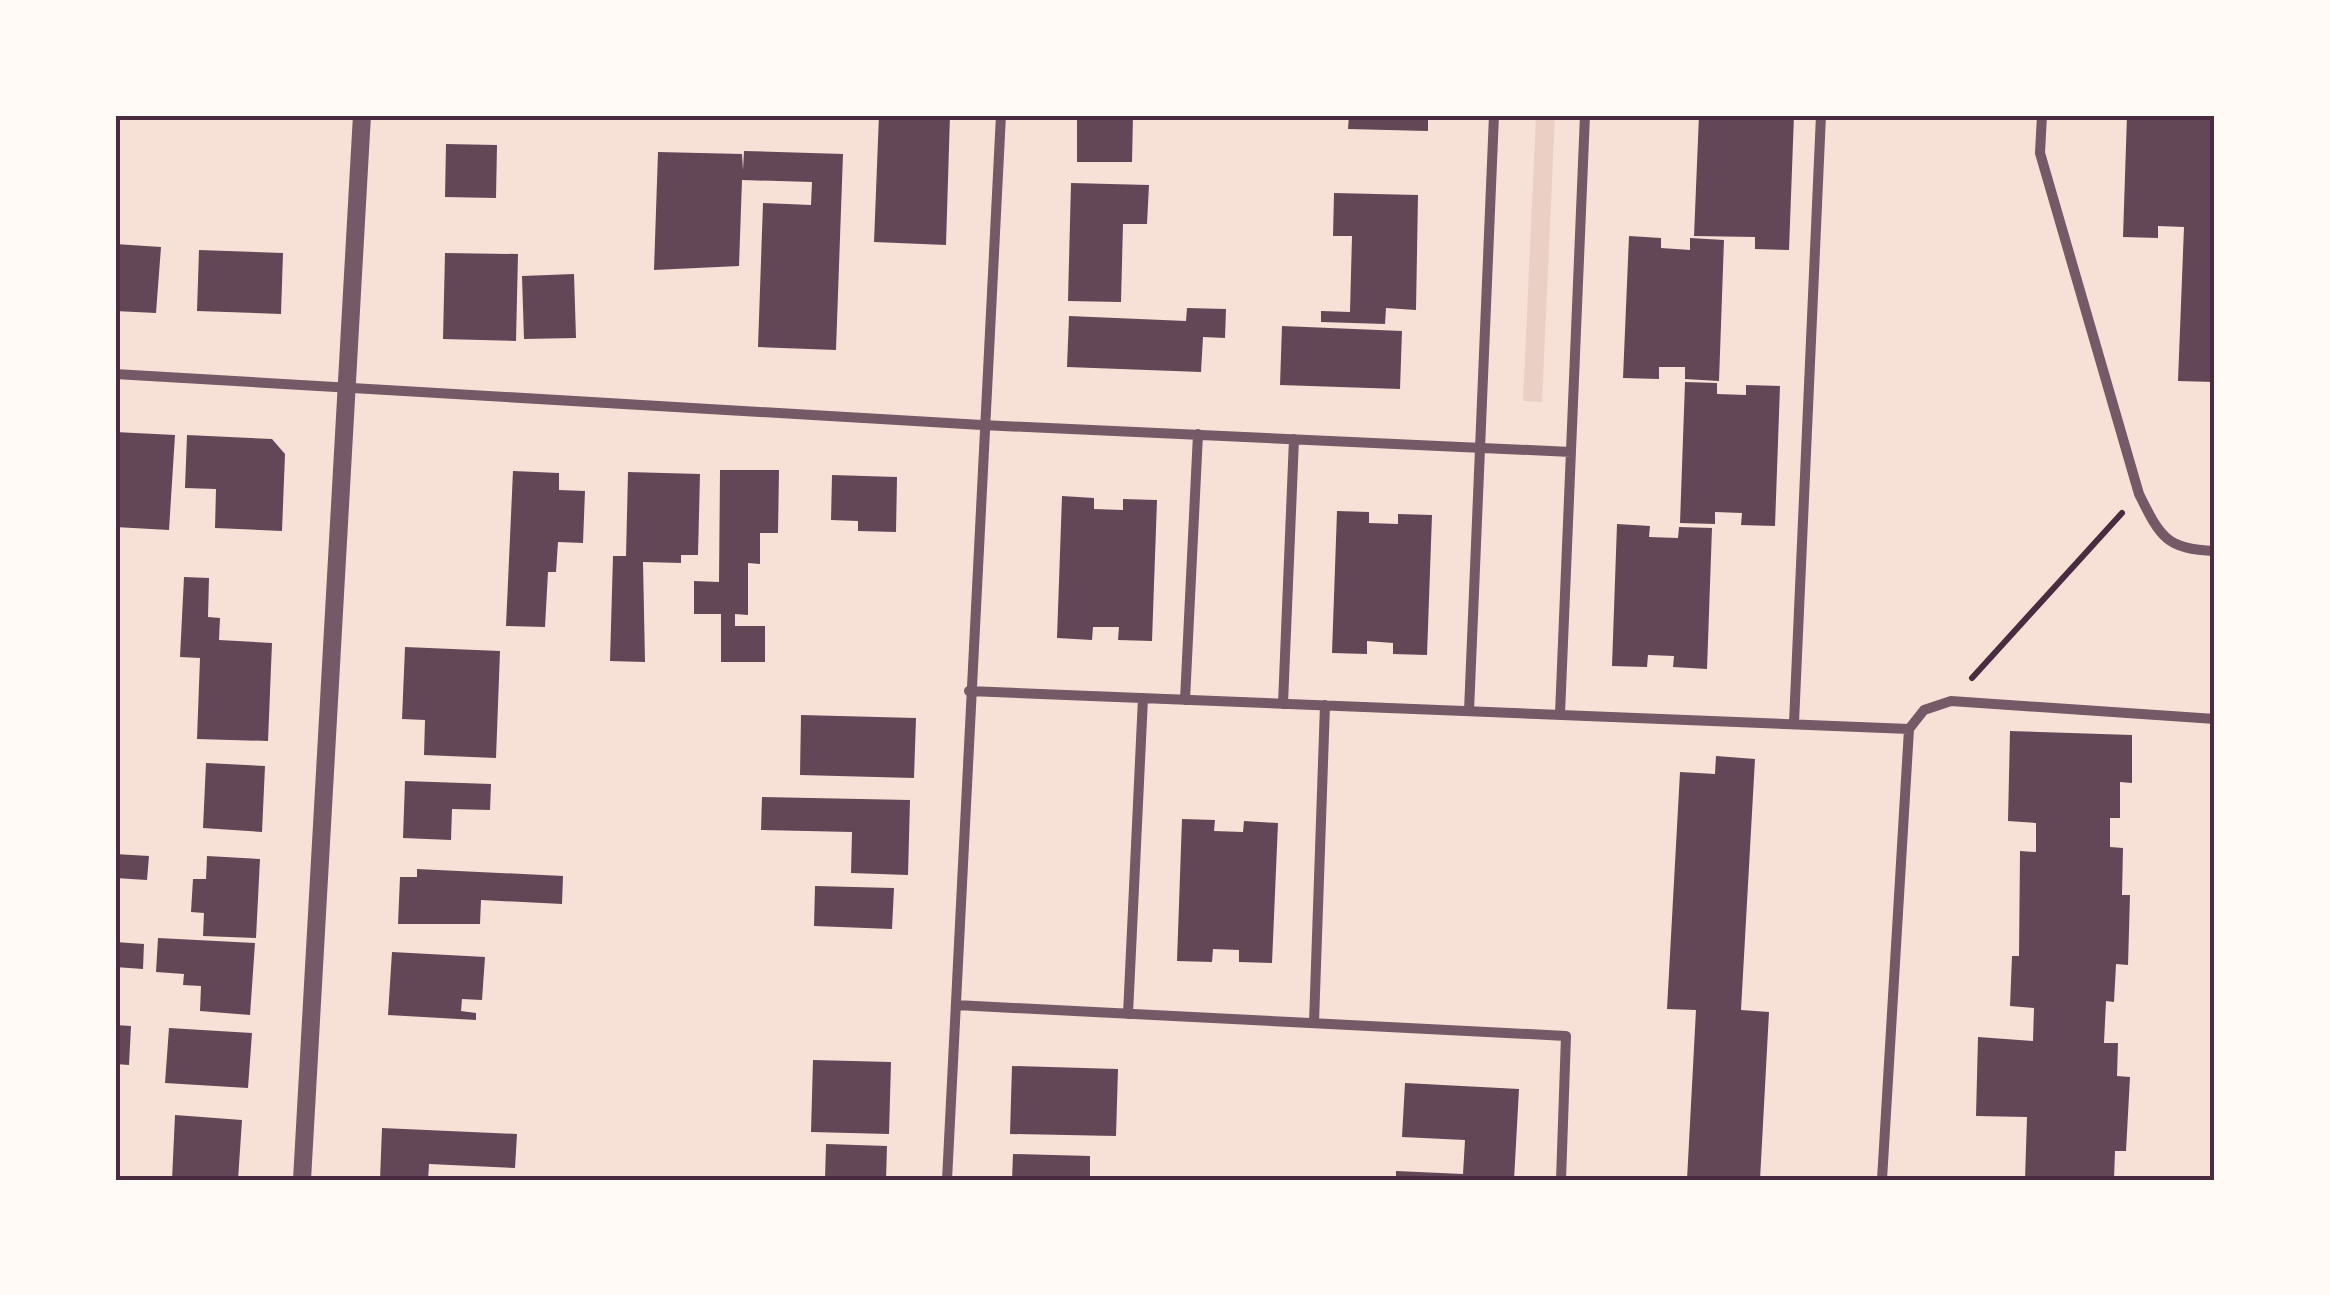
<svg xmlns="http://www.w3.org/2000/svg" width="2330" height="1295" font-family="'Varela Round',sans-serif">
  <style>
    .green { fill: #ebcfc5 }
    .building { fill: #644757 }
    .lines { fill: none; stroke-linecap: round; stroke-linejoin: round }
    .path { stroke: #4a2c40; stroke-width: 6 }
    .minor { stroke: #755966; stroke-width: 10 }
    .tertiary { stroke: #755966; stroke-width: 18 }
    .neatline { fill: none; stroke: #4a2c40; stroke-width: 4 }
  </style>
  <rect width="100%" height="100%" fill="#f7e1d7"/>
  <path class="green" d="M 1536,115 L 1555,115 L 1542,402 L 1523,401 Z"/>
  <path class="building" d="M 879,115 L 950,115 L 946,245 L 874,242 Z
    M 1077,115 L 1133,115 L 1132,162 L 1077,162 Z
    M 1349,115 L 1428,115 L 1428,131 L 1348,129 Z
    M 1699,115 L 1760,119 L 1760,115 L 1794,115 L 1789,250 L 1755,249 L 1755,237 L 1694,236 Z
    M 2127,115 L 2215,115 L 2214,382 L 2178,381 L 2184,227 L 2158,226 L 2158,238 L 2123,237 Z
    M 446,144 L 497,145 L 496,198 L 445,197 Z
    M 744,151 L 843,154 L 836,350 L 758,347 L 763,203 L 811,205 L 812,182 L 742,180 L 739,266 L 654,270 L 658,152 L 742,154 L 743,170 Z
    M 1071,183 L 1149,185 L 1147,224 L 1123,224 L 1121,302 L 1068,301 Z
    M 1334,193 L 1418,195 L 1416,310 L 1386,308 L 1385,324 L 1321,322 L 1321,311 L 1350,312 L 1352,236 L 1333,236 Z
    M 1629,236 L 1661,238 L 1661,248 L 1690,250 L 1690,238 L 1724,240 L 1719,381 L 1685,379 L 1685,367 L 1659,367 L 1659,379 L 1623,378 Z
    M 115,244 L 161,247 L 156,313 L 115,311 Z
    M 199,250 L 283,253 L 281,314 L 197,311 Z
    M 445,253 L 518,254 L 516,341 L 443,339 Z
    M 574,274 L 576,338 L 524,339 L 522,276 Z
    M 1187,308 L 1226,309 L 1225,338 L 1203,337 L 1201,372 L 1067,367 L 1069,316 L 1186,321 Z
    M 1282,326 L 1402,331 L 1400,389 L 1280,385 Z
    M 1685,382 L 1717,383 L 1717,394 L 1746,395 L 1746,385 L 1780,386 L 1775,526 L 1741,525 L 1742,513 L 1715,512 L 1715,524 L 1680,523 Z
    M 115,432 L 175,435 L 169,530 L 115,527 Z
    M 187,435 L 272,439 L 285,454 L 282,531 L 215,528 L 216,489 L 185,488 Z
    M 720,470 L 779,470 L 778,533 L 760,533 L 760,564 L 748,563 L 748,615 L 735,614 L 735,626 L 765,626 L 765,662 L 721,662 L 721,614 L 694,614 L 694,581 L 719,582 Z
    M 513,471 L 559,473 L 559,490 L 585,491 L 583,543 L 558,542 L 556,572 L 548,572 L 545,627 L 506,626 Z
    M 628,472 L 700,474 L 698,555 L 681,555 L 681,563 L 643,562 L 645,662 L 610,661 L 613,556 L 626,556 Z
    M 832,475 L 897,477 L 896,532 L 858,531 L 858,521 L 831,520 Z
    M 1062,496 L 1094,498 L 1094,509 L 1123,510 L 1123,499 L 1157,500 L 1152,641 L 1118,640 L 1119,627 L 1093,627 L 1092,640 L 1057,638 Z
    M 1337,511 L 1369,512 L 1369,523 L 1398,524 L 1398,514 L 1432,515 L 1427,655 L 1393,654 L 1393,643 L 1367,641 L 1367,654 L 1332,653 Z
    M 1617,524 L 1650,526 L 1649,537 L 1678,538 L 1679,527 L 1712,528 L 1707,669 L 1673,667 L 1674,656 L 1648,655 L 1647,667 L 1612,666 Z
    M 184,577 L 209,578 L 208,617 L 220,618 L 219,640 L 272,643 L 268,741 L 197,739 L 200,658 L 180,657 Z
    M 405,647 L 500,651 L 496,758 L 424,755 L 425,720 L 402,719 Z
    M 801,715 L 916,718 L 914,778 L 800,775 Z
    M 115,726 L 120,726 L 118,768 L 115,768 Z
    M 2010,731 L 2132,735 L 2132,783 L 2120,782 L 2120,818 L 2110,818 L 2110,847 L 2123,848 L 2122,895 L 2130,895 L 2128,965 L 2116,964 L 2114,1002 L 2106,1001 L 2104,1043 L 2118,1043 L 2117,1076 L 2130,1077 L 2126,1151 L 2115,1151 L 2114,1180 L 2025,1180 L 2027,1117 L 1976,1116 L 1978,1037 L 2033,1041 L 2034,1008 L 2010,1006 L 2012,956 L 2019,956 L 2020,851 L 2036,852 L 2036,823 L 2008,821 Z
    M 1716,756 L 1755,759 L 1741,1010 L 1769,1012 L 1760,1180 L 1687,1180 L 1696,1010 L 1667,1009 L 1680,772 L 1715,774 Z
    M 206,763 L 265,766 L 262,832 L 203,828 Z
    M 405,781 L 491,784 L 490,810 L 452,809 L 451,840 L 403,838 Z
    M 762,797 L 910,800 L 908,875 L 851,873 L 852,832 L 761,830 Z
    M 1182,819 L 1215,820 L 1214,831 L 1243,832 L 1244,821 L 1278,823 L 1272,963 L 1239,962 L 1239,950 L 1213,949 L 1212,962 L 1177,961 Z
    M 115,854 L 149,856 L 147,880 L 115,878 Z
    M 207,856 L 260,859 L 256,938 L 203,936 L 204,913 L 191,912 L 193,879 L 206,879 Z
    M 417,869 L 563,876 L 562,904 L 481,900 L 480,924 L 398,924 L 400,877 L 417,877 Z
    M 815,886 L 894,888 L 892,929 L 814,926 Z
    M 158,938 L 255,943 L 250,1015 L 200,1011 L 201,986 L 183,985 L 184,974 L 156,972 Z
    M 115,942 L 144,944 L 143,969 L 115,967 Z
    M 392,952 L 485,957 L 482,1000 L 462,999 L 461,1011 L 476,1013 L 476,1020 L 388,1015 Z
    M 115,1025 L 131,1026 L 129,1065 L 115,1064 Z
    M 169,1028 L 252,1033 L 248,1088 L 165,1083 Z
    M 813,1060 L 891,1062 L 889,1134 L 811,1132 Z
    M 1012,1066 L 1118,1069 L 1116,1136 L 1010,1134 Z
    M 1405,1083 L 1519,1089 L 1514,1180 L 1396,1180 L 1396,1171 L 1463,1174 L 1465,1140 L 1402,1137 Z
    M 175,1115 L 242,1120 L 238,1180 L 172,1180 Z
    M 382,1128 L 517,1134 L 515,1168 L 429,1164 L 428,1180 L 380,1180 Z
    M 826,1144 L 887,1146 L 886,1180 L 825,1180 Z
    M 1013,1154 L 1090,1156 L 1090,1180 L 1012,1180 Z"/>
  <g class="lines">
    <path class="path" d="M 1972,678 L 2122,513"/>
    <path class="minor" d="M 2042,115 L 2040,153 L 2139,494 C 2160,536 2165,549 2215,551
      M 115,374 L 982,425 L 1571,452
      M 969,691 L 1909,729
      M 1185,700 L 1198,434
      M 1283,704 L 1294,439
      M 1469,711 L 1494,115
      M 1560,714 L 1585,115
      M 1794,723 L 1821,115
      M 956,1005 L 1566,1036 L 1561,1180
      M 1128,1014 L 1143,698
      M 1314,1023 L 1325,705
      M 947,1180 L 1001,115
      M 1882,1180 L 1909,729 L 1924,710 L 1951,701 L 2215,719"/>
    <path class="tertiary" d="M 302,1180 L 362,115"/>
  </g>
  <rect width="2330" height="1295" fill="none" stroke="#fffaf5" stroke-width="235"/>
  <rect x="118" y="118" width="2094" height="1060" class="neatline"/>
</svg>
